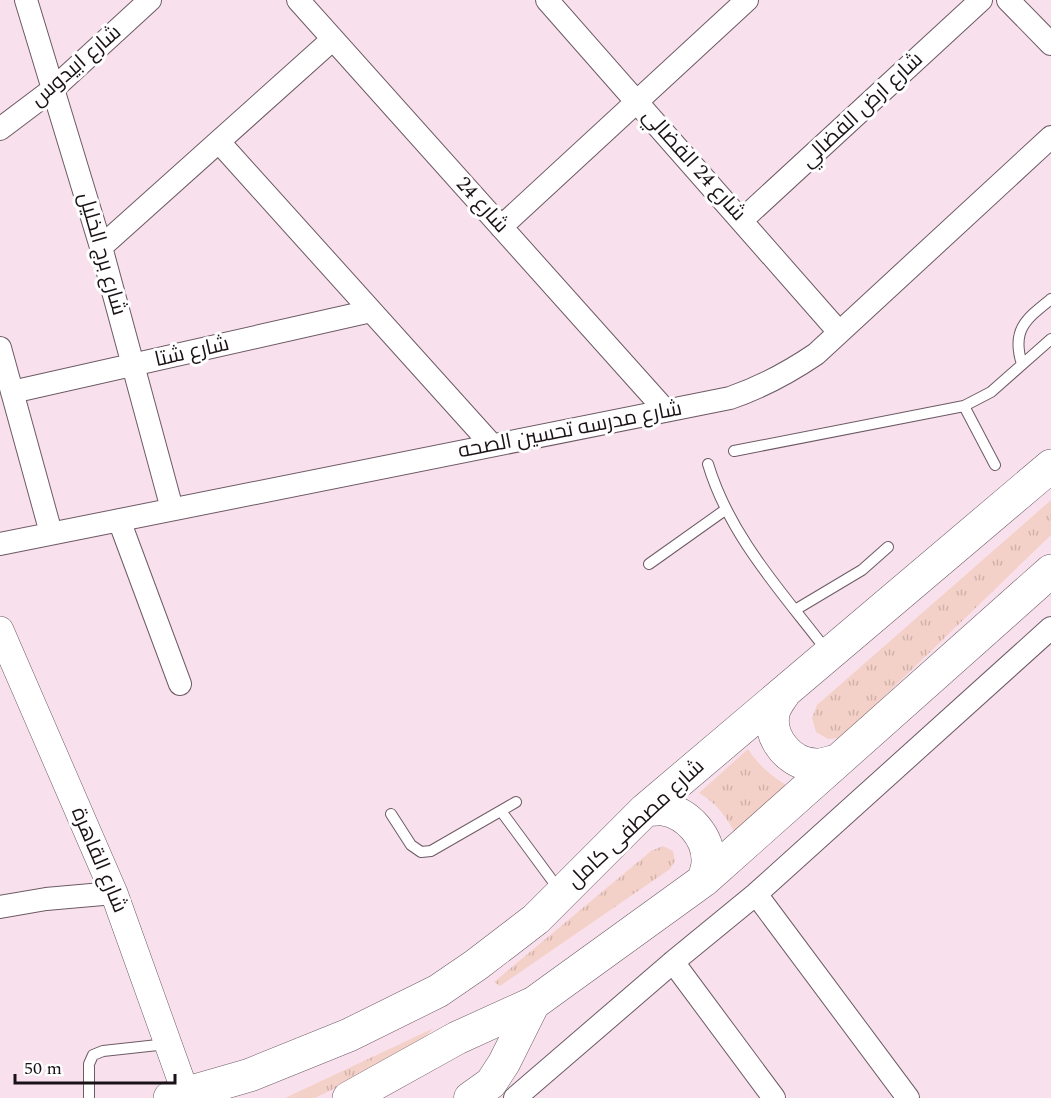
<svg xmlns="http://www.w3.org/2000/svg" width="1051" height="1098" font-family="Spectral,Cairo,serif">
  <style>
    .grass { fill: url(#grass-tufts) }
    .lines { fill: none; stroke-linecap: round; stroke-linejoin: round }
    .service-casing { stroke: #6d5a64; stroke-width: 12 }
    .minor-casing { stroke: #6d5a64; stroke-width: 24 }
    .tertiary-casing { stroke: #6d5a64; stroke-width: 28 }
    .secondary-casing { stroke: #6d5a64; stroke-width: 33 }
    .primary-casing { stroke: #6d5a64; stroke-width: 34 }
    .service { stroke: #fff; stroke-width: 10 }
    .minor { stroke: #fff; stroke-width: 22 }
    .tertiary { stroke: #fff; stroke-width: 27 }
    .secondary { stroke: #fff; stroke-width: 32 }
    .primary { stroke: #fff; stroke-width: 33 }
    .labels { text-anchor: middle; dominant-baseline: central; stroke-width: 6; stroke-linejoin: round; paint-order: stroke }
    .street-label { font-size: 21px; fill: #1a1216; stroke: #fff }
  </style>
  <defs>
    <pattern id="grass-tufts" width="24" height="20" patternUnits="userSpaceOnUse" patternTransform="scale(1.5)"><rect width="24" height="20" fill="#f4d1c8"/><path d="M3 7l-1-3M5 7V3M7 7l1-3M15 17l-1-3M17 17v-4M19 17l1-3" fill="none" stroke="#d1b2ab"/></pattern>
  </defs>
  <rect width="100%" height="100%" fill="#f8e1ed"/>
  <path class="grass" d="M 1051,500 L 1051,535 L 841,738 L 828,739 L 816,732 L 812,718 L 817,705 Z
    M 748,749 C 759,766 771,776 788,786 L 735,833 C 725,815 716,803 699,793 Z
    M 663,846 L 673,851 L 675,861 L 670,869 L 500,986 L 494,982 L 651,851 Z
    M 434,1028 L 408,1053 L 315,1098 L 285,1098 Z"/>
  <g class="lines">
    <defs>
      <path id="service" d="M 1022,364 C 1011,330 1026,319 1051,299
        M 964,406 L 995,465
        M 734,451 L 964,406 L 991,392 L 1051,339
        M 708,464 C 730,537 782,592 827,651
        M 649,564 L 725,510
        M 795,610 L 862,570 L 888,547
        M 501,811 L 560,891
        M 391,814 L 411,845 L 421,852 L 431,851 L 516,802
        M 89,1098 L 89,1064 L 93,1055 L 103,1051 L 167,1044"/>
      <path id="minor" d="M 26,0 L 101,247 L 172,509
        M 298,0 L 666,411
        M 547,0 L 839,332
        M 1008,0 L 1051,44
        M 0,129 L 53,89 L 150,0
        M 219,142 L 492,445
        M 742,220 L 981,0
        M 501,227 L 747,0
        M 101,247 L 333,39
        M 0,348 L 51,533
        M 12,392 L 371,311
        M 119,520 L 180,684
        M 0,544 L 730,398 C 762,387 788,373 816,354 L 1051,137
        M 756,894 L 908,1098
        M 0,907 L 46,899 L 114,893
        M 673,962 L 774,1098
        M 515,1098 L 673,962 L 756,894 L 1051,628"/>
      <path id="tertiary" d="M 0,630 L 114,893 L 186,1094"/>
      <path id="secondary" d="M 470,1098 L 491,1083 L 504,1063 L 534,1003"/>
      <path id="primary" d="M 784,693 C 781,698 776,704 774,710 C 766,736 790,766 818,765 C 824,765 831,762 837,761
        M 645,810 C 650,810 657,808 663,809 C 688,813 709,837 708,862 C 708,868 705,875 704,880
        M 170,1098 L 250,1075 L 349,1035 L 438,991 L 476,965 L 536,919 L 645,810 L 1051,466
        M 349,1098 L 457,1038 L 534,1003 L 704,880 L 1051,571"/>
    </defs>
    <use href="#service" class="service-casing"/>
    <use href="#minor" class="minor-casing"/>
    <use href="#tertiary" class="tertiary-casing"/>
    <use href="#secondary" class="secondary-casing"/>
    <use href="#primary" class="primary-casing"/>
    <use href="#service" class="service"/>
    <use href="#minor" class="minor"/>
    <use href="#tertiary" class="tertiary"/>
    <use href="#secondary" class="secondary"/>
    <use href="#primary" class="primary"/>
  </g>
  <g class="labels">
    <g class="street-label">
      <text transform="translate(76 66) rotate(-41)">شارع ابيدوس</text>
      <text transform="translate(862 110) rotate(-43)">شارع ارض الفضالي</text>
      <text transform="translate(694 165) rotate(48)">شارع 24 الفضالي</text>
      <text transform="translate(482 205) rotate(48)">شارع 24</text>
      <text transform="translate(102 254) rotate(74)">شارع برج الخليل</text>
      <text transform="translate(192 352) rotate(-13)">شارع شتا</text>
      <text transform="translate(570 430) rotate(-11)">شارع مدرسه تحسين الصحه</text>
      <text transform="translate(636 824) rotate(-43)">شارع مصطفى كامل</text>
      <text transform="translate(99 860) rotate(67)">شارع القاهرة</text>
    </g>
  </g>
  <path d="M15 1074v9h160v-9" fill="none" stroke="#1a1216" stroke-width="3"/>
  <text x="24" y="1074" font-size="18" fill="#1a1216" stroke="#ffffff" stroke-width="4.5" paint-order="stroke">50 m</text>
</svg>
